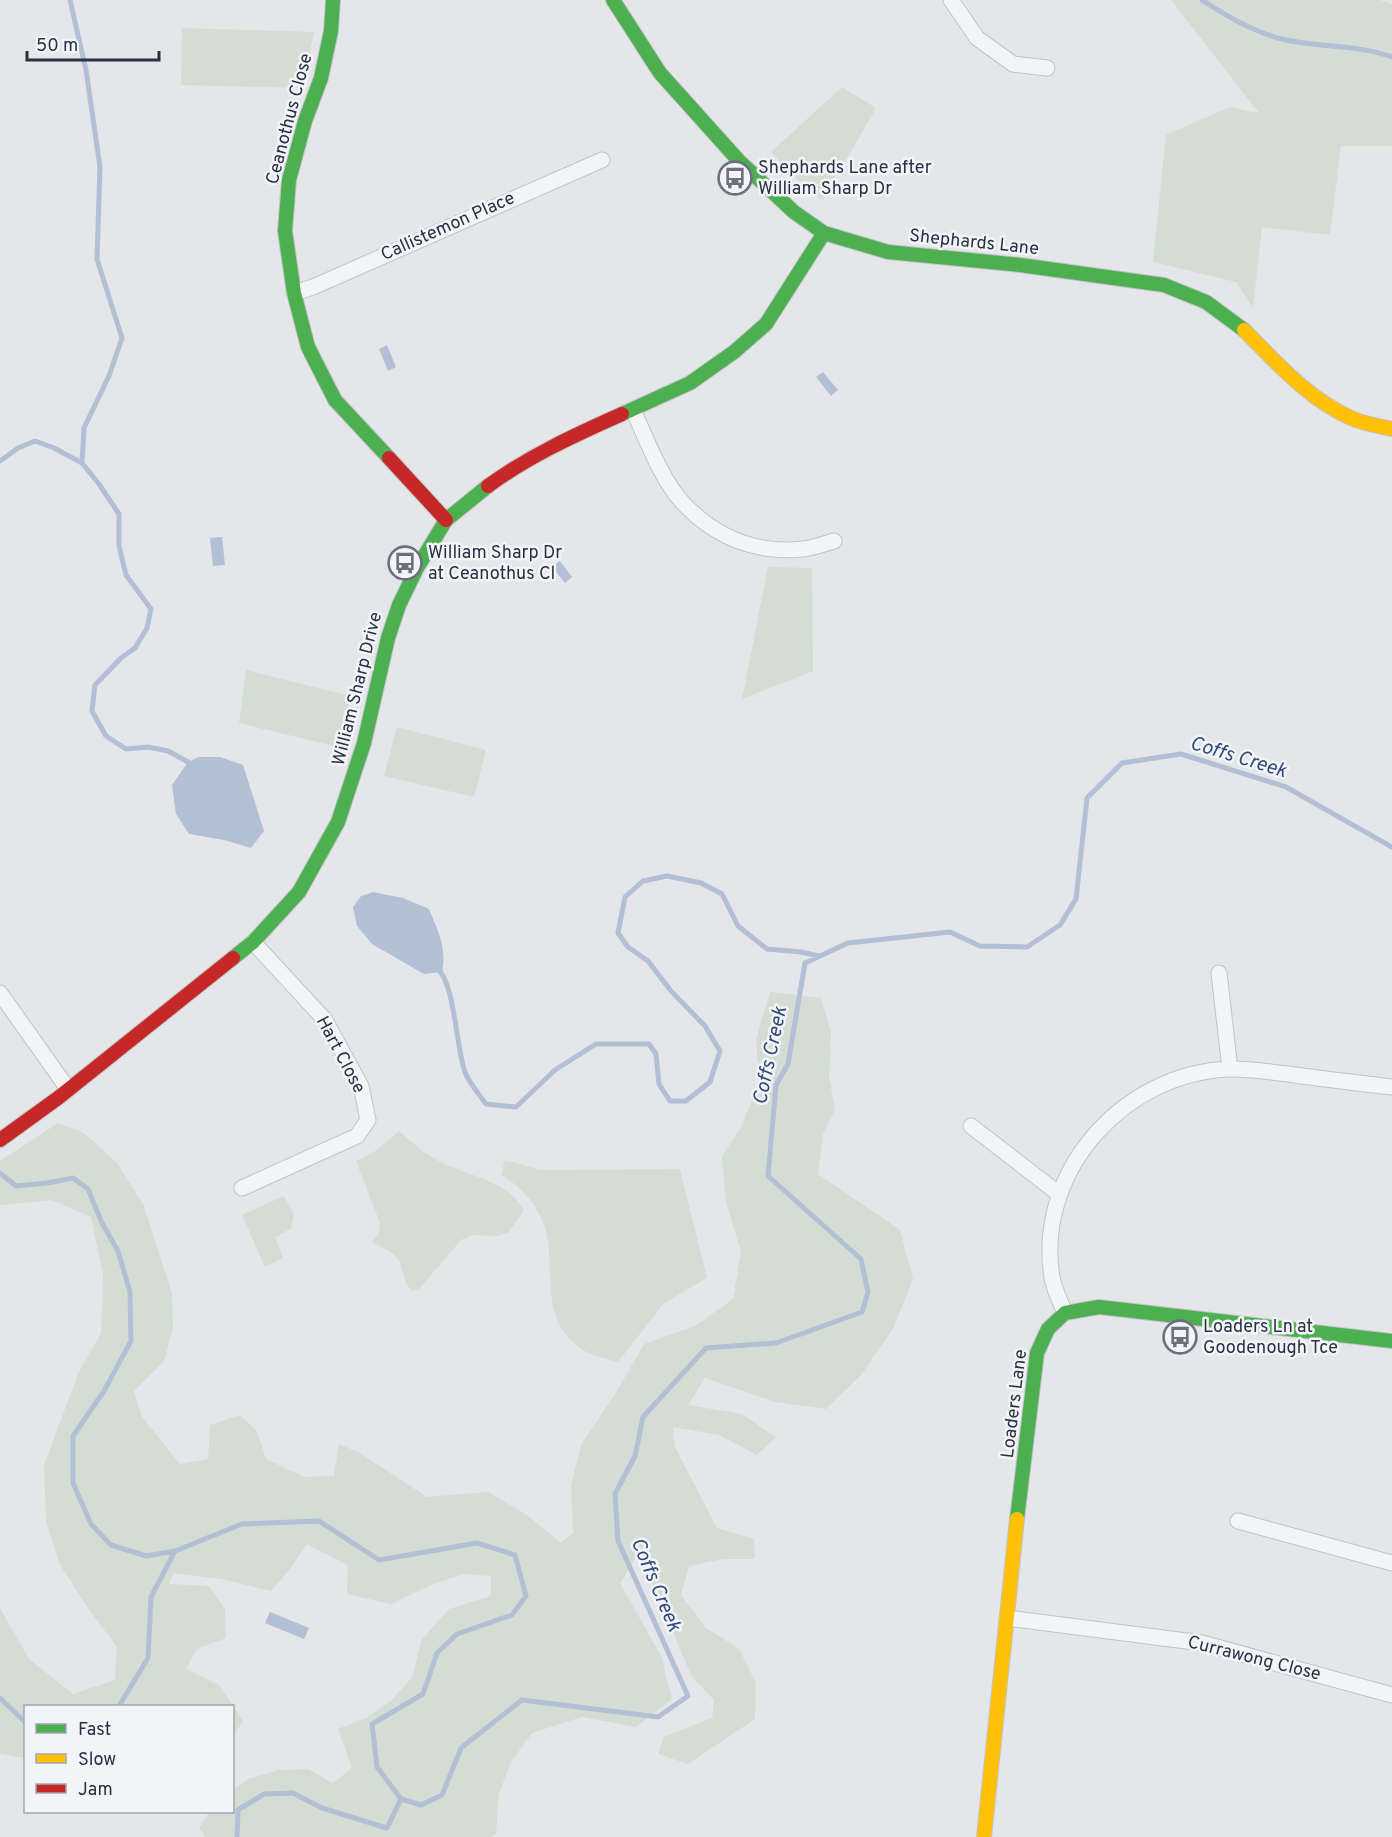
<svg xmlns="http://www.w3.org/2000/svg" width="1392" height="1837" font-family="Overpass,sans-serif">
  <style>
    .green { fill: #d4ddd4 }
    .water { fill: #b2bfd5 }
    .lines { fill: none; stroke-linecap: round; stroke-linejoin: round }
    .stream { stroke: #b2bfd5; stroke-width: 5 }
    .street-casing { stroke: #c1c3c7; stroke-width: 17 }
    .fast-casing { stroke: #c1c3c7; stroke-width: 16 }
    .slow-casing { stroke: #c1c3c7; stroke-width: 16 }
    .jam-casing { stroke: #c1c3c7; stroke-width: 16 }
    .street { stroke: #f3f4f6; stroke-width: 15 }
    .fast { stroke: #4caf50; stroke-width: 14 }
    .slow { stroke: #ffc107; stroke-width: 14 }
    .jam { stroke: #c62828; stroke-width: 14 }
    .labels { text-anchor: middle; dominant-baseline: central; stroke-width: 5; stroke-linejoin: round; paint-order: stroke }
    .street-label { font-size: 18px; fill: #293044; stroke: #f2f4f8 }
    .poi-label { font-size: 18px; fill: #293044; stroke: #f2f4f8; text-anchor: start }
    .water-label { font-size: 20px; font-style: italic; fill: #324a79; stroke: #f2f4f8 }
  </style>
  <rect width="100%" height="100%" fill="#e4e6e9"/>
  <path class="green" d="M 1171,0 L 1380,0 L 1392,4 L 1392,146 L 1341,146 L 1330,235 L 1262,227 L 1253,308 L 1236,282 L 1153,262 L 1166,135 L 1230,107 L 1259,113 Z
    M 182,28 L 314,32 L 308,62 L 299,88 L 181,85 Z
    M 842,87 L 876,108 L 823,200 L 811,194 L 771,152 Z
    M 768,567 L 812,568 L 813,671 L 742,699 Z
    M 246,670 L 351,696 L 338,747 L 239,723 Z
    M 397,727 L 486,750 L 474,797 L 384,776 Z
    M 770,992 L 821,998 L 831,1033 L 829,1077 L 835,1109 L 823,1134 L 818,1174 L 900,1230 L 913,1279 L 893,1329 L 861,1375 L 826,1409 L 775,1402 L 705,1378 L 688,1405 L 742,1414 L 776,1437 L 757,1455 L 719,1435 L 673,1427 L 675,1447 L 717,1528 L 754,1539 L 755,1559 L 724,1559 L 689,1566 L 681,1595 L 705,1627 L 739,1649 L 756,1683 L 755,1719 L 688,1764 L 658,1754 L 664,1737 L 712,1718 L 714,1700 L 692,1677 L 639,1553 L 620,1583 L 661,1656 L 672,1699 L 636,1727 L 582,1717 L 532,1733 L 511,1762 L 499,1794 L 496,1833 L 492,1837 L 205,1837 L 199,1828 L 209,1812 L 232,1812 L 233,1790 L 248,1779 L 278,1770 L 308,1769 L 333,1783 L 352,1768 L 338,1729 L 366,1718 L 391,1701 L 412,1677 L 422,1639 L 449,1609 L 491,1596 L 491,1576 L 463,1574 L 431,1585 L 391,1604 L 347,1594 L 348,1565 L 307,1544 L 290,1569 L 271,1591 L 221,1579 L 174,1573 L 169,1584 L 209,1586 L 225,1609 L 226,1638 L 197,1649 L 186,1669 L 219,1685 L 243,1721 L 233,1736 L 232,1706 L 26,1706 L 25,1758 L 0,1754 L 0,1608 L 29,1659 L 73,1694 L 115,1680 L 117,1647 L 85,1604 L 59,1563 L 46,1520 L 44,1465 L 78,1374 L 101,1333 L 103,1275 L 91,1217 L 52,1200 L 0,1205 L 0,1161 L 58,1123 L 84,1133 L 117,1163 L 144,1206 L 172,1294 L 173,1329 L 164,1361 L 134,1391 L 142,1417 L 180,1464 L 208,1459 L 210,1425 L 240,1415 L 257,1431 L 266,1459 L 304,1477 L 334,1476 L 339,1444 L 360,1453 L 427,1497 L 488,1492 L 527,1515 L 561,1543 L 573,1533 L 571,1485 L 581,1445 L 617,1391 L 644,1344 L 695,1326 L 733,1299 L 741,1251 L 726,1203 L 722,1157 L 742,1125 L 759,1083 L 756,1039 Z
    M 399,1131 C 414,1144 427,1156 445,1164 C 474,1178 506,1180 524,1210 L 508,1233 L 497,1236 L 472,1235 L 461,1240 L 420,1288 L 413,1291 C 403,1284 404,1271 399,1261 C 394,1251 380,1247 372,1242 L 379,1233 L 380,1223 L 356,1161 L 377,1150 Z
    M 505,1160 L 540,1170 L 680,1169 L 707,1278 L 664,1303 L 618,1362 C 607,1359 593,1356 583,1350 C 542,1322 553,1283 548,1241 C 544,1213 525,1188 501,1175 Z
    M 284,1196 L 294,1214 L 291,1229 L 275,1237 L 283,1258 L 265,1267 L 242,1215 Z"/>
  <path class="water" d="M 387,345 L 396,367 L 388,371 L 379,349 Z
    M 823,372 L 838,390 L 831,396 L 816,377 Z
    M 222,537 L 225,565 L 213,566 L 210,538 Z
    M 560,561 L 572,577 L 565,583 L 552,567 Z
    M 199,757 L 220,757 L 243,765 L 264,831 L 251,848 L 224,840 L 189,834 L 176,814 L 172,785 L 188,762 Z
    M 373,892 L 403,898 L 429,909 C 438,931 447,948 442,972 L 424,974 L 372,944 L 357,926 L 353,907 L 361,896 Z
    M 270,1612 L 309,1628 L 304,1639 L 265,1623 Z"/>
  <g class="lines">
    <path class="stream" d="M 70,0 L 86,70 L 100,167 L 97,259 L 122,338 L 109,376 L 84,428 L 82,463
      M 1202,0 C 1226,16 1253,32 1282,39 C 1318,48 1356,44 1392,57
      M 0,461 L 18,448 L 35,441 L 54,448 L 82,463 L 99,484 L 119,514 L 119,546 L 126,575 L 151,609 L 147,628 L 135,648 L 121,658 L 95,685 L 92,711 L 106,736 L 126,749 L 148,747 L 168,751 L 188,762 L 191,766
      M 437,968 C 455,983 456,1048 465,1072 C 469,1083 479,1094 486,1104 L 516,1107 L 555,1070 L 596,1044 L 649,1044 L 656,1054 L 659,1084 L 670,1101 L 686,1101 L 710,1082 L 720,1051 L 705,1026 L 671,991 L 648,961 L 628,947 L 618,933 L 625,897 L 643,881 L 667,876 L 701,883 L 722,894 L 738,926 L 767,949 L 801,952 L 819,956
      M 0,1173 L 16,1186 L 47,1183 L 73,1178 L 88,1189 L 102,1223 L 118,1251 L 130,1292 L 131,1341 L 104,1391 L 73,1436 L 73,1483 L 91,1524 L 111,1545 L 146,1556 L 175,1551
      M 0,1698 L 26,1723
      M 119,1706 L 148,1658 L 151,1597 L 175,1551 L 242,1524 L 319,1521 L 379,1560 L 477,1543 L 515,1555 L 526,1596 L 512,1615 L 457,1634 L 437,1653 L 423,1694 L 372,1724 L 377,1767 L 401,1799 L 421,1805 L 442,1795 L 461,1748 L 522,1700 L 658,1717 L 688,1696 L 618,1541 L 615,1494 L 635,1456 L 643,1417 L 706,1348 L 776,1343 L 862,1312 L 868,1292 L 861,1259 L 768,1176 L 776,1085 L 788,1064 L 805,963 L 848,943 L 950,932 L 980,946 L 1027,947 L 1060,925 L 1076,899 L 1087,798 L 1122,763 L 1181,754 L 1286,787 L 1392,847
      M 237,1837 L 238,1810 L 264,1794 L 293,1793 L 322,1808 L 387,1828 L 401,1799"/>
    <defs>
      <path id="street" d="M 951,0 L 977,38 L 1013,64 L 1047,68
        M 294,293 L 313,287 L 602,160
        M 633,410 C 647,440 661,479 683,503 C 715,537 756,554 803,549 C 813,548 824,544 834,541
        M 1219,973 L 1230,1069
        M 0,993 L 68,1089
        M 971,1126 L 1059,1194
        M 242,1188 L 357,1136 L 368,1120 L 361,1086 L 325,1020 L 253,942
        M 1065,1313 C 1059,1299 1052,1285 1051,1270 C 1039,1166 1127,1073 1229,1069 C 1248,1068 1269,1072 1288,1074 C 1323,1079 1357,1083 1392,1087
        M 1238,1521 L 1392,1563
        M 1007,1618 L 1202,1643 L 1392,1695"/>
      <path id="fast" d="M 333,0 L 331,31 L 321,78 L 305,121 L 289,180 L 285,231 L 294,293 L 308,347 L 335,400 L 389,458
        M 613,0 L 660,73 L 739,161 L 794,212 L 824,233 L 888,252 L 1020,265 L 1164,285 L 1206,302 L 1244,330
        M 622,414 L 690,383 L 734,352 L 766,324 L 824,233
        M 233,958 L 253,942 L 299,892 L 338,822 L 364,743 L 388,638 L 399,605 L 417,568 L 446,520 L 488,486
        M 1017,1519 L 1037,1353 L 1048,1329 L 1065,1313 L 1099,1307 L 1392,1341"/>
      <path id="slow" d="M 1244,330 C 1277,363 1308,399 1351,418 C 1364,424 1379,426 1392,429
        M 984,1837 L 1017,1519"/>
      <path id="jam" d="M 389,458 L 446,520
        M 488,486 C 529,456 575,435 622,414
        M 0,1140 L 58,1098 L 233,958"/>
    </defs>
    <use href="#street" class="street-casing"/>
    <use href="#fast" class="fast-casing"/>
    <use href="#slow" class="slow-casing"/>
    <use href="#jam" class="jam-casing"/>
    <use href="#street" class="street"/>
    <use href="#fast" class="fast"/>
    <use href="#slow" class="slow"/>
    <use href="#jam" class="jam"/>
  </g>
  <defs>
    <symbol id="bus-ring" viewBox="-11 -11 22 22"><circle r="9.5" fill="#f2f4f8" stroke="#6a707e" stroke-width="1.5"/><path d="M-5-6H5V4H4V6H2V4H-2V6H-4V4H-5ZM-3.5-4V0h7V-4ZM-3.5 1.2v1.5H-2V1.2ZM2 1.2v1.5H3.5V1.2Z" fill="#6a707e"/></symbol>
  </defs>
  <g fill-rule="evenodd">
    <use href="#bus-ring" x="716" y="159" width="38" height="38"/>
    <use href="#bus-ring" x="386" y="544" width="38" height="38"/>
    <use href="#bus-ring" x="1161" y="1318" width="38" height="38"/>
  </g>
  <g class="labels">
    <g class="street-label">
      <text transform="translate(290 119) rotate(-75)">Ceanothus Close</text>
      <text transform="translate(448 227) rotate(-24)">Callistemon Place</text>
      <text transform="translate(974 243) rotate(6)">Shephards Lane</text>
      <text transform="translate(358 689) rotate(-76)">William Sharp Drive</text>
      <text transform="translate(340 1055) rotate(62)">Hart Close</text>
      <text transform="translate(1015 1404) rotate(-83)">Loaders Lane</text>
      <text transform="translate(1254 1659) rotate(14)">Currawong Close</text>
    </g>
    <g class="poi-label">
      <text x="758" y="168">Shephards Lane after<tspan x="758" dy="21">William Sharp Dr</tspan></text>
      <text x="428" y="553">William Sharp Dr<tspan x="428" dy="21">at Ceanothus Cl</tspan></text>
      <text x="1203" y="1327">Loaders Ln at<tspan x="1203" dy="21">Goodenough Tce</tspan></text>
    </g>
    <g class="water-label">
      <text transform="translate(1238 758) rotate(17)">Coffs Creek</text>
      <text transform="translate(771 1056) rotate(-78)">Coffs Creek</text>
      <text transform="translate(655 1585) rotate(67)">Coffs Creek</text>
    </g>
  </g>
  <rect x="24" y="1705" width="210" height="108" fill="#f2f4f8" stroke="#a2a6b0" stroke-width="1.5"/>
  <rect x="36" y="1724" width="30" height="9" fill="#4caf50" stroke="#a2a6b0" stroke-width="1.5"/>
  <text x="78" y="1735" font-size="18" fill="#293044">Fast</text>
  <rect x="36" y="1754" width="30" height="9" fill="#ffc107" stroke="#a2a6b0" stroke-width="1.5"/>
  <text x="78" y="1765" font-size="18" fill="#293044">Slow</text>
  <rect x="36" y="1784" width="30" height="9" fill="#c62828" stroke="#a2a6b0" stroke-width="1.5"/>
  <text x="78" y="1795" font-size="18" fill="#293044">Jam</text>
  <path d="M27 51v9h132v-9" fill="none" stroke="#293044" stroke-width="3"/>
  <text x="36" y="51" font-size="18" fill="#293044" stroke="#f2f4f8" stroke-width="4.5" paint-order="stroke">50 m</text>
</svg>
